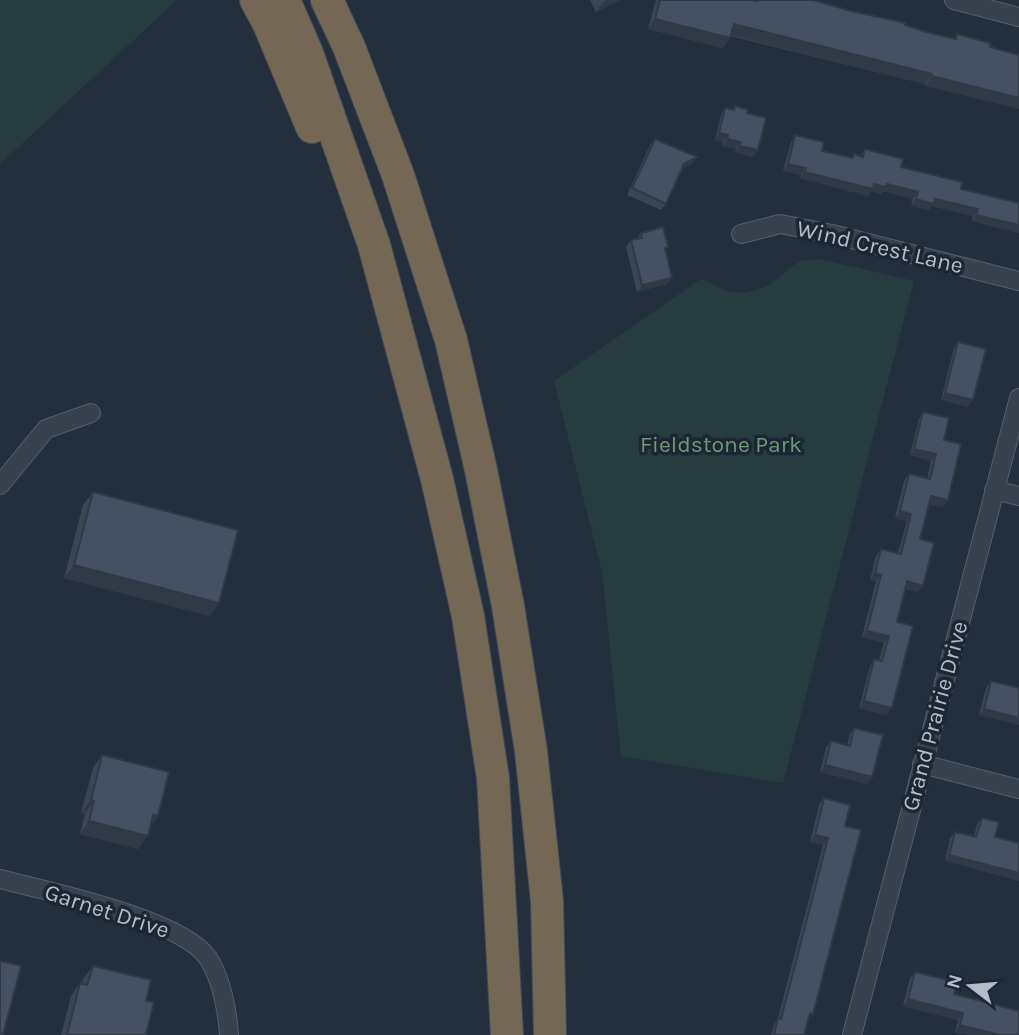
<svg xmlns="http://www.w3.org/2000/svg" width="1019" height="1035" font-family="Karla,sans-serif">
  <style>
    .green { fill: #263c3f }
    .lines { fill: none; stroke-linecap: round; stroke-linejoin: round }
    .minor-casing { stroke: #565f6c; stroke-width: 20 }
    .motorway-casing { stroke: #434c59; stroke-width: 34 }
    .minor { stroke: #38414e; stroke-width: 18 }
    .motorway { stroke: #746855; stroke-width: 32 }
    .wall { fill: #3b4654 }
    .shaded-wall { fill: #303945 }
    .building { fill: #455162; stroke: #303945; stroke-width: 2 }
    .labels { text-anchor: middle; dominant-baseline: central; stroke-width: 7; stroke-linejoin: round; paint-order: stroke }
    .street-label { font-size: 23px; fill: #b4bcc9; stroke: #1d2633 }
    .park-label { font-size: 23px; fill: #6b9a76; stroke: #1d2633 }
  </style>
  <rect width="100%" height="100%" fill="#242f3e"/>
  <path class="green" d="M 0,0 L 177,0 L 0,164 Z
    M 820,259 L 914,281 L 783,783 L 621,756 L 602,572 L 554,381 L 701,279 L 729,292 L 747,293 L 768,286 L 800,261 Z"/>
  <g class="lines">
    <defs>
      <path id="minor" d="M 954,0 L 1019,17
        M 741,234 L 780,224 L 832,234 L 1019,281
        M 0,485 L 46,429 L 91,413
        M 994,490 L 1019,496
        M 922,764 L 1019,789
        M 0,879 C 47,891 182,919 208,958 C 222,980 227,1009 229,1035
        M 852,1035 L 1019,398"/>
      <path id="motorway" d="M 256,0 L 269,24 L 312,127
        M 284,0 L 307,53 L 374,245 L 437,479 L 468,616 L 493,778 L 507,1035
        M 327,0 L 349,47 L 398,175 L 451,340 L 481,470 L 508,606 L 531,751 L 547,901 L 550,1035"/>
    </defs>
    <use href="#minor" class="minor-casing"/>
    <use href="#motorway" class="motorway-casing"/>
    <use href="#minor" class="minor"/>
    <use href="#motorway" class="motorway"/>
  </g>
  <path class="wall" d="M 590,0 L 620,0 L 596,12 Z
    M 656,0 L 813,0 L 954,39 L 957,34 L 990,43 L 925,86 L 925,84 L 731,36 L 723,48 L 648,29 Z
    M 735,106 L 747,113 L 753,157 L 735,152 L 736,149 L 722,146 L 723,142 L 715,140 L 721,115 L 725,108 L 732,110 Z
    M 795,135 L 822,151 L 852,157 L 854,154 L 860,156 L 865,149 L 901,167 L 961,189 L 1019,203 L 1019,233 L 972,221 L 973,216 L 932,206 L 929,210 L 911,206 L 913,199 L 883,191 L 881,194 L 871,191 L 868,196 L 800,178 L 801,175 L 783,171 L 791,142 Z
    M 655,139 L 692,164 L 681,169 L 666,204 L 661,210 L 627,195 L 650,145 Z
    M 641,233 L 665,250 L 672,278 L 667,284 L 637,292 L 626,247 L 631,240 L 637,239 Z
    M 958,342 L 968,407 L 941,400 L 954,348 Z
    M 923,412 L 944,440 L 948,500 L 943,507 L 929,504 L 920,539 L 923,586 L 918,592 L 905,589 L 897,622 L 887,715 L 859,708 L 870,666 L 874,659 L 879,660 L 884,643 L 862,637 L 876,581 L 870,580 L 876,556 L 881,549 L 898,553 L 907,521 L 895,518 L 904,481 L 909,474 L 927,479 L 931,461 L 910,455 L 919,419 Z
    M 93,492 L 219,603 L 210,616 L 64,578 L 83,505 Z
    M 991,681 L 1019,688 L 979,715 L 986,688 Z
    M 854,728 L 868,784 L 820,772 L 826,748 L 831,741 L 847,745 L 850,734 Z
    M 102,755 L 158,816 L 150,827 L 138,849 L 80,834 L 85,814 L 81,813 L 93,768 Z
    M 824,798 L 845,826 L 808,1021 L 804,1035 L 771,1035 L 774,1025 L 778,1018 L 823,845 L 810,842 L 819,805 Z
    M 982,818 L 999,822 L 945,861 L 950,838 L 955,832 L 974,836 L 977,824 Z
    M 93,966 L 146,1001 L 146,1035 L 61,1035 L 71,996 L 80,983 L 82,984 L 83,979 Z
    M 915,972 L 954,994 L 1019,1035 L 968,1035 L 955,1032 L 958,1020 L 903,1006 L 910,978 Z"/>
  <path class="shaded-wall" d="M 607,0 L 620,0 L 596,12 L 603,2 Z
    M 655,19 L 730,38 L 723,48 L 648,29 Z
    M 734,24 L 932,74 L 925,84 L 727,34 Z
    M 932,76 L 1019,98 L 1019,109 L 925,86 Z
    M 719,133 L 728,135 L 723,142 L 715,140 Z
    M 727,139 L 741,142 L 736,149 L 722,146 Z
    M 740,146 L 758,150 L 753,157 L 735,152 Z
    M 697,157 L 692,164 L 679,170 L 684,164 Z
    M 788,164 L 806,168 L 801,175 L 783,171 Z
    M 805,172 L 874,184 L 887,184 L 918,192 L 913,199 L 883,191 L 881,194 L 871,191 L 868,196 L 800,178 Z
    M 916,199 L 935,199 L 978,209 L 973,216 L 932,206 L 929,210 L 911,206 Z
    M 976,215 L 1019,225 L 1019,233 L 972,221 Z
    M 672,278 L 667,284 L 637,292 L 642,285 Z
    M 945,393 L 973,400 L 968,407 L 941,400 Z
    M 914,449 L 936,454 L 931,461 L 910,455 Z
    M 931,496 L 948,500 L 943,507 L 926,503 Z
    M 900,511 L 911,514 L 907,521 L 895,518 Z
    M 74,565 L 219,603 L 210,616 L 64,578 Z
    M 875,573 L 881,575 L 876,581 L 870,580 Z
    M 907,581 L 923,586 L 918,592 L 902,588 Z
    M 867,631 L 889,636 L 884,643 L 862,637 Z
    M 864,701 L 892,708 L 887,715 L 859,708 Z
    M 984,709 L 1019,718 L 1019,725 L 979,715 Z
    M 825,765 L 872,777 L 868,784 L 820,772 Z
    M 91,800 L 94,801 L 85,814 L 81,813 Z
    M 153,815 L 158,816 L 148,830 Z
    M 89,821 L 148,836 L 138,849 L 80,834 Z
    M 815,835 L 828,838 L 823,845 L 810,842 Z
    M 949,855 L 1019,873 L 1019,881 L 945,861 Z
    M 908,999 L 963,1013 L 958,1020 L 903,1006 Z
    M 960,1025 L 1000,1035 L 968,1035 L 955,1032 Z"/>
  <path class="building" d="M 660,0 L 752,0 L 757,1 L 757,0 L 813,0 L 851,11 L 906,23 L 905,25 L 926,32 L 956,39 L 957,34 L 990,43 L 990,47 L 1019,55 L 1019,98 L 932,76 L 932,74 L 734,24 L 730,38 L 655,19 Z
    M 735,106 L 748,110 L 747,113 L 766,118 L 758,150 L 740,146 L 741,142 L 727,139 L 728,135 L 719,133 L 725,108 L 734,110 Z
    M 795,135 L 824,142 L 822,151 L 853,158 L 854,154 L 863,157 L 865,149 L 903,159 L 901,167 L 962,182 L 961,189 L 1019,203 L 1019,225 L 976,215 L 978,209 L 935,199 L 934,204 L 916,199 L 918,192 L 887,184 L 886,187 L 874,184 L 873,189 L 805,172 L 806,168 L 788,164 Z
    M 655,139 L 697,157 L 684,164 L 666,204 L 632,188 Z
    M 663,227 L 668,247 L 665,248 L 672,278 L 642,285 L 631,240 L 642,238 L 641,233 Z
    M 958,342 L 986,349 L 973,400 L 945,393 Z
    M 923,412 L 949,418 L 944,440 L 961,444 L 948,500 L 931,496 L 920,539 L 934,543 L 923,586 L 907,581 L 897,622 L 913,626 L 892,708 L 864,701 L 874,659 L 882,661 L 889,636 L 867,631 L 881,575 L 875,573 L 881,549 L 901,554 L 911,514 L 900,511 L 909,474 L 930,479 L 936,454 L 914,449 Z
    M 93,492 L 238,530 L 219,603 L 74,565 Z
    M 991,681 L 1019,688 L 1019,718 L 984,709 Z
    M 854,728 L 883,735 L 872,777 L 825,765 L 831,741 L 850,746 Z
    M 102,755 L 169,772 L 158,816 L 153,815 L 148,836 L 89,821 L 94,801 L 91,800 Z
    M 824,798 L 850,805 L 845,826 L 861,830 L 813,1014 L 810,1013 L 804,1035 L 774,1035 L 778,1018 L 781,1019 L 828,838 L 815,835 Z
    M 982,818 L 999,822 L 995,837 L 1019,843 L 1019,873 L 949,855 L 955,832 L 976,837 Z
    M 0,961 L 21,966 L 3,1035 L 0,1035 Z
    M 93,966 L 151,980 L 146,1001 L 154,1002 L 146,1035 L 67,1035 L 80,983 L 87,985 Z
    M 915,972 L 957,982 L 954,994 L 1019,1011 L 1019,1035 L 1000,1035 L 960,1025 L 963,1013 L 908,999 Z"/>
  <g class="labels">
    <g class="street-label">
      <text transform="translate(880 247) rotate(13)">Wind Crest Lane</text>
      <text transform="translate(935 716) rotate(-75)">Grand Prairie Drive</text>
      <text transform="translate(107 911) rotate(18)">Garnet Drive</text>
    </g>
    <g class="park-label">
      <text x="721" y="444">Fieldstone Park</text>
    </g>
  </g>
  <g transform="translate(970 986) rotate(286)" stroke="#1d2633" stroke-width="5" paint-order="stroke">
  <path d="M0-5L12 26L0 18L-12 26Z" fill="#b4bcc9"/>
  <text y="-10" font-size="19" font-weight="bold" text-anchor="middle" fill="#b4bcc9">N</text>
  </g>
</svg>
